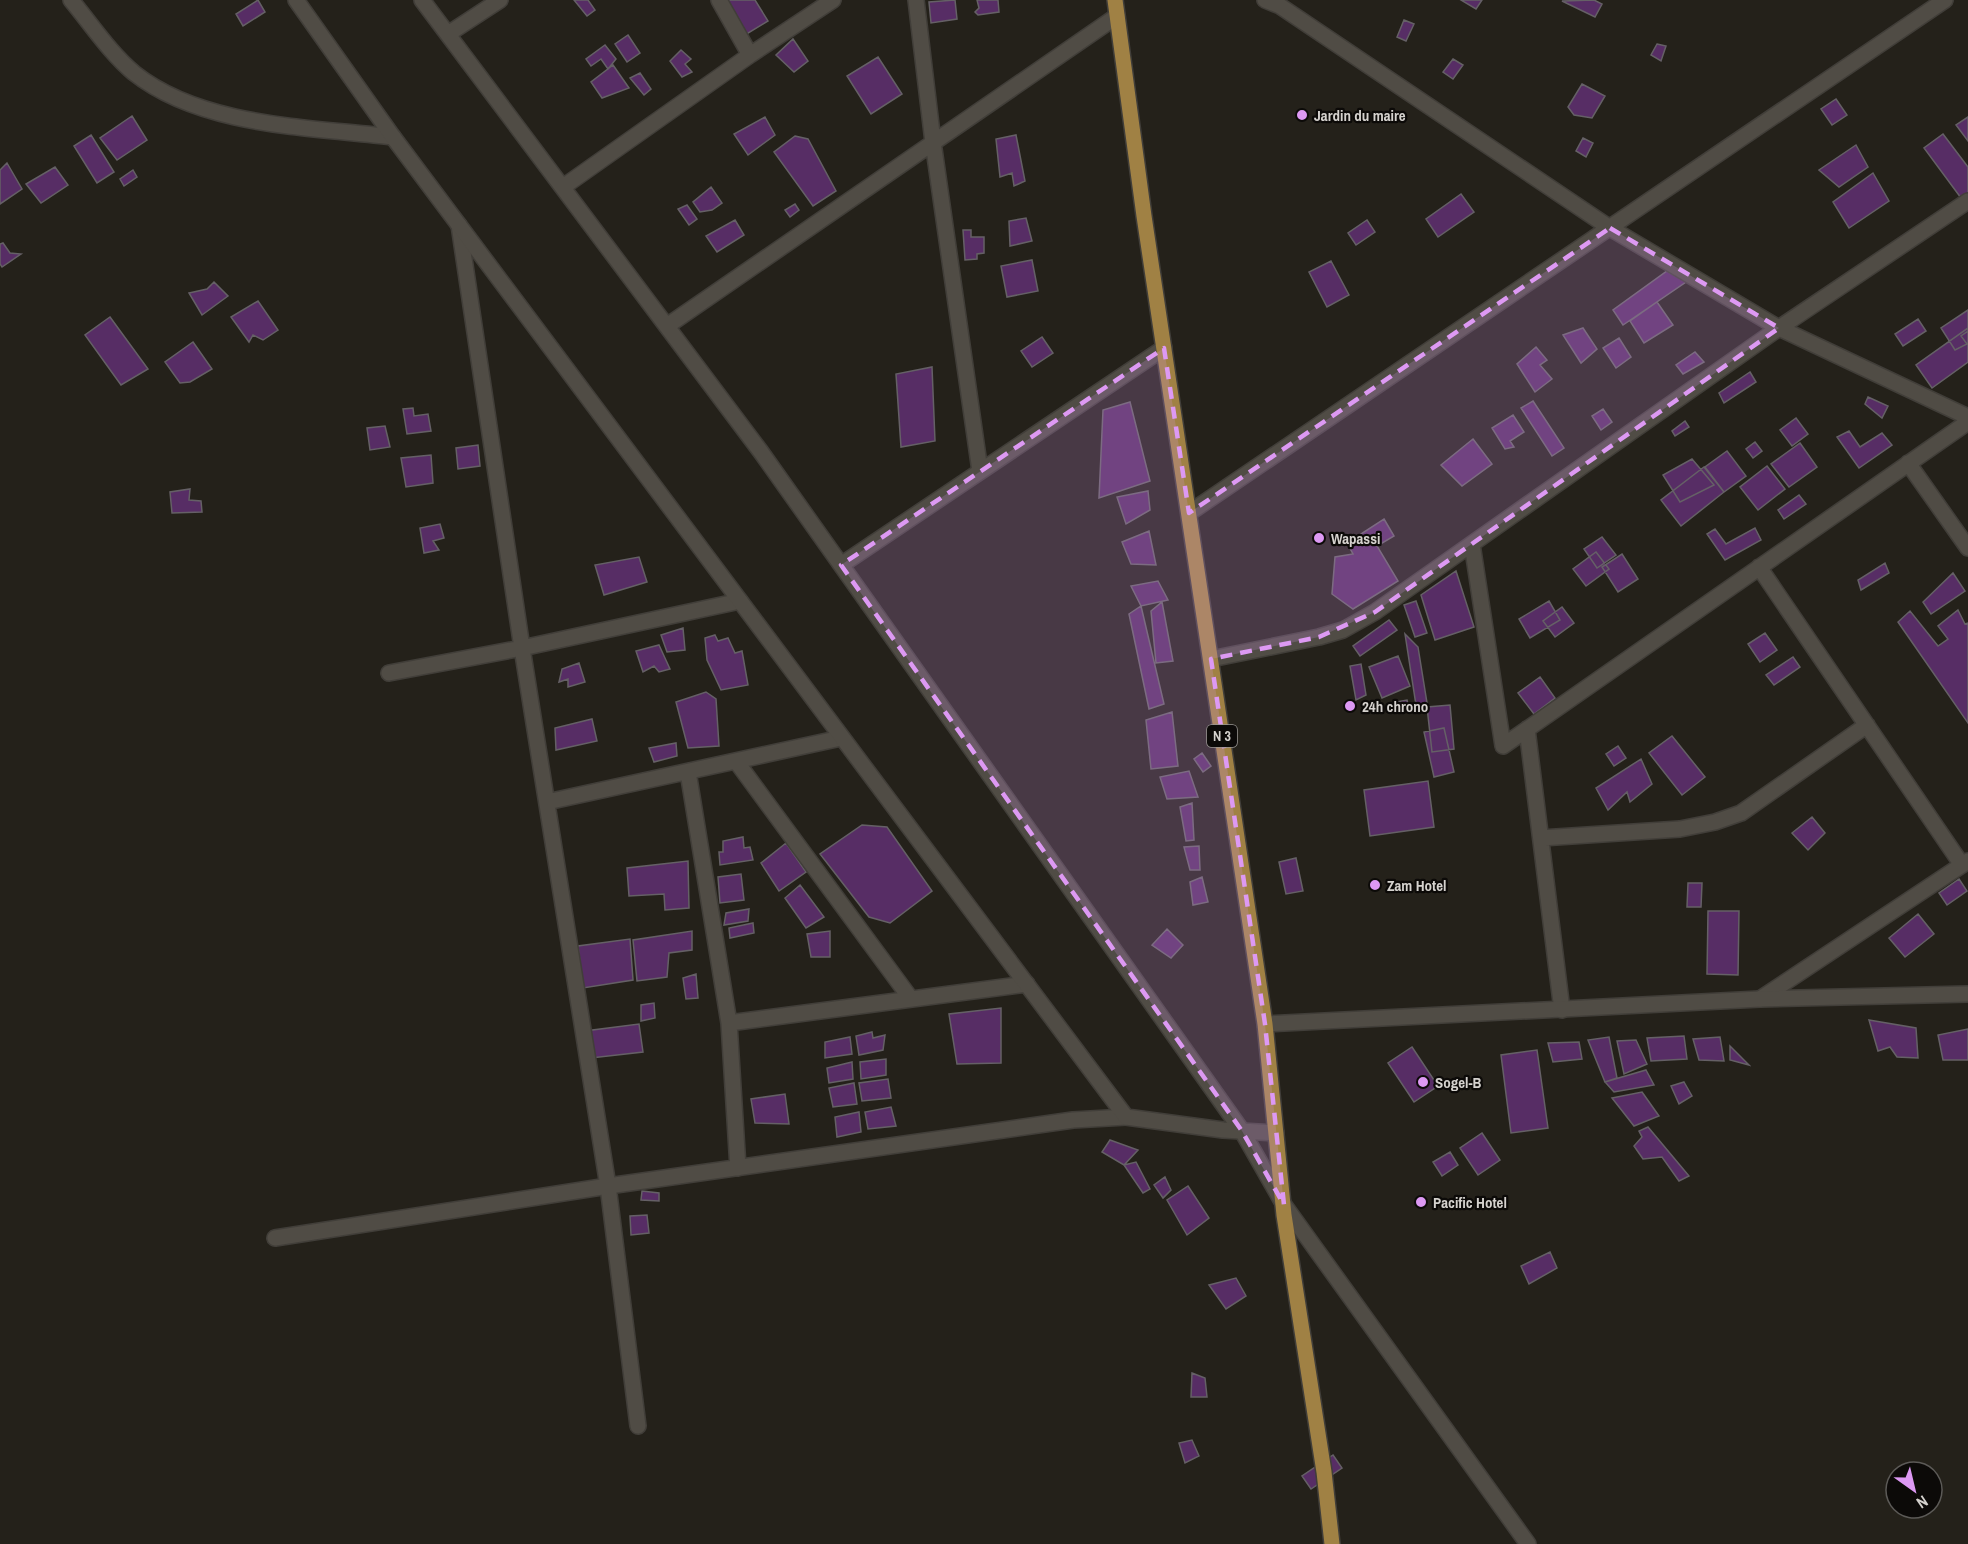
<svg xmlns="http://www.w3.org/2000/svg" width="1968" height="1544" font-family="'Archivo Narrow',sans-serif">
  <style>
    .building { fill: #572d65; stroke: #656066; stroke-width: 1.5 }
    .lines { fill: none; stroke-linecap: round; stroke-linejoin: round }
    .minor-casing { stroke: #413e39; stroke-width: 18 }
    .tertiary-casing { stroke: #413e39; stroke-width: 18 }
    .primary-casing { stroke: #413e39; stroke-width: 18 }
    .minor { stroke: #504c45; stroke-width: 15 }
    .tertiary { stroke: #504c45; stroke-width: 15 }
    .primary { stroke: #a08144; stroke-width: 15 }
    .marked { fill: #dd99f3; fill-opacity: 0.2; stroke: #dd99f3; stroke-width: 4.5; stroke-dasharray: 12 8; stroke-linejoin: round }
    .poi-dot { fill: #dd99f3; stroke: #0c0a08; stroke-width: 2 }
    .labels { text-anchor: middle; dominant-baseline: central; stroke-width: 4.5; stroke-linejoin: round; paint-order: stroke }
    .shield { fill: #0c0a08; stroke: #999693; stroke-width: 1.5 }
    .shield-label { font-size: 14px; font-weight: bold; fill: #d5d2ce }
    .poi-label { font-size: 15px; font-weight: bold; fill: #d5d2ce; stroke: #0c0a08; text-anchor: start }
  </style>
  <rect width="100%" height="100%" fill="#24211a"/>
  <path class="building" d="M 258,0 L 265,12 L 243,26 L 236,14 Z
    M 574,0 L 588,0 L 595,10 L 587,16 Z
    M 726,0 L 755,0 L 768,21 L 745,35 Z
    M 955,0 L 957,19 L 931,23 L 929,2 Z
    M 977,0 L 998,0 L 999,12 L 978,15 L 975,12 L 979,8 Z
    M 1461,0 L 1482,0 L 1476,9 Z
    M 1594,0 L 1602,4 L 1595,17 L 1562,1 Z
    M 1404,20 L 1414,24 L 1406,41 L 1397,37 Z
    M 628,35 L 640,53 L 627,62 L 615,44 Z
    M 793,39 L 808,61 L 794,72 L 776,55 Z
    M 1657,44 L 1666,46 L 1661,61 L 1651,55 Z
    M 605,45 L 616,59 L 608,69 L 601,59 L 591,66 L 586,59 Z
    M 681,50 L 691,59 L 685,64 L 692,72 L 682,77 L 670,61 Z
    M 878,57 L 902,94 L 871,114 L 847,76 Z
    M 1453,59 L 1463,65 L 1453,79 L 1443,72 Z
    M 613,65 L 629,88 L 602,98 L 591,82 Z
    M 640,73 L 651,89 L 644,95 L 630,78 Z
    M 1582,84 L 1605,96 L 1592,118 L 1574,115 L 1568,107 Z
    M 1836,99 L 1847,115 L 1832,125 L 1821,109 Z
    M 132,116 L 147,140 L 117,160 L 100,138 Z
    M 765,117 L 775,135 L 748,155 L 734,134 Z
    M 1968,117 L 1968,141 L 1956,125 Z
    M 1943,134 L 1968,167 L 1968,200 L 1964,202 L 1924,148 Z
    M 91,135 L 114,172 L 97,183 L 74,146 Z
    M 1016,135 L 1025,181 L 1014,186 L 1012,173 L 1000,177 L 996,139 Z
    M 795,136 L 808,139 L 836,191 L 813,206 L 774,152 Z
    M 1583,138 L 1593,143 L 1586,157 L 1576,151 Z
    M 1856,145 L 1868,167 L 1839,187 L 1819,170 Z
    M 7,163 L 22,189 L 0,204 L 0,170 Z
    M 55,167 L 68,185 L 41,203 L 26,184 Z
    M 133,170 L 137,177 L 124,186 L 120,179 Z
    M 1873,173 L 1889,201 L 1849,228 L 1833,202 Z
    M 711,187 L 722,203 L 712,210 L 700,212 L 693,202 Z
    M 1461,194 L 1474,212 L 1438,237 L 1426,219 Z
    M 795,204 L 799,210 L 790,217 L 785,210 Z
    M 687,205 L 697,219 L 689,225 L 678,209 Z
    M 1026,218 L 1032,241 L 1010,246 L 1009,221 Z
    M 735,220 L 744,235 L 717,252 L 706,236 Z
    M 1367,220 L 1375,232 L 1356,245 L 1348,233 Z
    M 963,230 L 971,230 L 971,237 L 984,237 L 984,253 L 977,254 L 977,259 L 965,260 Z
    M 3,243 L 10,253 L 21,254 L 2,267 L 0,264 L 0,244 Z
    M 1032,260 L 1038,291 L 1007,297 L 1001,266 Z
    M 1331,261 L 1349,295 L 1327,307 L 1309,272 Z
    M 1667,271 L 1686,282 L 1623,325 L 1613,310 Z
    M 214,282 L 228,296 L 202,315 L 189,293 L 207,289 Z
    M 258,301 L 278,330 L 263,340 L 253,335 L 249,342 L 231,317 Z
    M 1657,302 L 1673,325 L 1644,343 L 1630,321 Z
    M 1968,310 L 1968,331 L 1961,336 L 1967,344 L 1955,350 L 1941,328 Z
    M 110,317 L 148,369 L 121,385 L 85,335 Z
    M 1918,319 L 1926,331 L 1903,346 L 1895,334 Z
    M 1583,328 L 1597,349 L 1581,363 L 1563,335 Z
    M 1968,328 L 1968,362 L 1932,388 L 1916,365 Z
    M 1042,337 L 1053,353 L 1032,367 L 1021,351 Z
    M 1619,338 L 1631,357 L 1616,368 L 1603,348 Z
    M 193,342 L 212,369 L 190,382 L 180,383 L 165,362 Z
    M 1536,347 L 1547,360 L 1540,365 L 1552,379 L 1535,392 L 1517,364 Z
    M 1695,352 L 1704,362 L 1683,374 L 1676,365 Z
    M 932,367 L 935,441 L 901,447 L 896,374 Z
    M 1750,372 L 1756,382 L 1724,403 L 1719,393 Z
    M 1868,397 L 1888,406 L 1882,418 L 1865,404 Z
    M 1533,401 L 1564,448 L 1552,456 L 1521,408 Z
    M 1130,402 L 1150,481 L 1099,498 L 1103,410 Z
    M 413,408 L 414,416 L 428,414 L 431,431 L 407,434 L 403,409 Z
    M 1603,409 L 1612,422 L 1601,430 L 1592,416 Z
    M 1513,415 L 1524,432 L 1510,441 L 1514,447 L 1505,449 L 1492,428 Z
    M 1796,418 L 1808,434 L 1792,446 L 1780,430 Z
    M 1685,421 L 1689,427 L 1675,436 L 1672,431 Z
    M 385,426 L 390,447 L 370,450 L 367,428 Z
    M 1849,431 L 1860,447 L 1882,433 L 1892,445 L 1859,468 L 1837,437 Z
    M 1473,439 L 1492,464 L 1462,486 L 1441,465 Z
    M 1755,442 L 1762,451 L 1753,458 L 1746,449 Z
    M 1800,443 L 1817,467 L 1789,487 L 1771,464 Z
    M 478,445 L 480,466 L 458,469 L 456,448 Z
    M 1727,451 L 1746,476 L 1724,492 L 1705,467 Z
    M 431,455 L 433,483 L 406,487 L 401,458 Z
    M 1692,459 L 1714,485 L 1680,502 L 1663,475 Z
    M 1767,466 L 1785,489 L 1758,510 L 1740,487 Z
    M 1704,467 L 1724,492 L 1681,526 L 1661,500 Z
    M 190,489 L 189,500 L 201,501 L 202,512 L 172,513 L 170,492 Z
    M 1148,491 L 1150,510 L 1126,524 L 1117,497 Z
    M 1799,495 L 1806,504 L 1784,519 L 1778,510 Z
    M 1384,519 L 1394,536 L 1377,546 L 1398,581 L 1353,609 L 1332,594 L 1335,557 L 1353,554 L 1347,543 Z
    M 440,524 L 444,538 L 433,541 L 439,550 L 424,553 L 420,528 Z
    M 1755,528 L 1761,540 L 1725,560 L 1707,534 L 1715,529 L 1726,544 Z
    M 1149,531 L 1156,565 L 1131,564 L 1122,542 Z
    M 1602,537 L 1616,555 L 1597,568 L 1584,549 Z
    M 1596,552 L 1609,569 L 1586,586 L 1573,569 Z
    M 1622,554 L 1638,579 L 1618,592 L 1602,567 Z
    M 639,557 L 647,582 L 604,595 L 595,565 Z
    M 1885,563 L 1889,573 L 1861,590 L 1858,580 Z
    M 1456,571 L 1474,627 L 1435,640 L 1421,595 Z
    M 1953,573 L 1965,591 L 1931,614 L 1923,602 Z
    M 1158,581 L 1168,600 L 1141,606 L 1131,586 Z
    M 1416,601 L 1427,633 L 1415,637 L 1404,605 Z
    M 1549,601 L 1560,620 L 1530,638 L 1519,619 Z
    M 1162,602 L 1173,661 L 1156,663 L 1151,611 Z
    M 1141,606 L 1164,704 L 1149,709 L 1129,614 Z
    M 1562,607 L 1574,623 L 1555,637 L 1543,621 Z
    M 1958,610 L 1965,624 L 1968,623 L 1968,723 L 1898,622 L 1910,611 L 1938,646 L 1948,639 L 1938,626 Z
    M 1389,620 L 1397,630 L 1360,656 L 1353,646 Z
    M 683,628 L 685,650 L 667,652 L 661,635 Z
    M 1765,633 L 1777,650 L 1760,662 L 1748,644 Z
    M 1405,634 L 1418,647 L 1427,703 L 1416,705 Z
    M 715,635 L 718,641 L 728,638 L 735,653 L 742,651 L 748,685 L 721,690 L 707,660 L 705,638 Z
    M 659,645 L 670,669 L 659,672 L 654,666 L 643,672 L 636,651 Z
    M 1398,656 L 1410,686 L 1382,698 L 1369,667 Z
    M 1793,657 L 1800,667 L 1774,685 L 1766,675 Z
    M 579,663 L 585,682 L 568,687 L 568,679 L 559,682 L 562,669 Z
    M 1361,664 L 1366,695 L 1356,700 L 1350,666 Z
    M 1540,677 L 1555,698 L 1534,714 L 1518,693 Z
    M 706,692 L 716,699 L 719,746 L 688,748 L 676,702 Z
    M 1407,700 L 1409,709 L 1392,712 L 1390,703 Z
    M 1450,705 L 1454,749 L 1432,752 L 1427,707 Z
    M 1172,712 L 1178,766 L 1151,769 L 1146,720 Z
    M 592,719 L 597,741 L 556,750 L 555,728 Z
    M 1444,728 L 1454,772 L 1434,777 L 1424,732 Z
    M 1672,736 L 1705,777 L 1682,795 L 1649,753 Z
    M 676,743 L 677,756 L 654,762 L 649,748 Z
    M 1618,746 L 1626,758 L 1614,766 L 1606,754 Z
    M 1202,753 L 1211,766 L 1203,772 L 1194,759 Z
    M 1641,759 L 1652,784 L 1630,802 L 1627,792 L 1608,810 L 1596,788 Z
    M 1189,771 L 1198,797 L 1167,799 L 1160,777 Z
    M 1428,781 L 1434,827 L 1370,836 L 1364,790 Z
    M 1192,803 L 1194,840 L 1186,841 L 1180,807 Z
    M 1812,817 L 1825,833 L 1808,850 L 1792,833 Z
    M 862,825 L 887,827 L 932,891 L 890,923 L 869,917 L 820,854 Z
    M 743,837 L 744,848 L 750,847 L 753,860 L 720,865 L 719,852 L 723,852 L 723,841 Z
    M 786,843 L 806,872 L 779,891 L 761,863 Z
    M 1199,846 L 1200,870 L 1190,870 L 1184,847 Z
    M 1296,858 L 1303,891 L 1286,894 L 1279,862 Z
    M 688,861 L 689,908 L 665,910 L 664,894 L 629,896 L 627,868 Z
    M 741,874 L 744,900 L 720,903 L 718,877 Z
    M 1202,877 L 1208,902 L 1193,905 L 1190,882 Z
    M 1959,879 L 1967,891 L 1947,905 L 1939,893 Z
    M 1688,883 L 1702,883 L 1701,907 L 1687,907 Z
    M 800,885 L 824,917 L 806,928 L 785,898 Z
    M 749,909 L 748,921 L 724,925 L 726,913 Z
    M 1708,911 L 1739,911 L 1738,975 L 1707,974 Z
    M 1918,914 L 1934,934 L 1905,957 L 1889,938 Z
    M 753,923 L 754,933 L 730,938 L 729,928 Z
    M 1167,929 L 1183,945 L 1171,958 L 1152,945 Z
    M 692,931 L 692,950 L 669,953 L 667,977 L 637,981 L 633,940 Z
    M 830,931 L 830,957 L 811,957 L 807,934 Z
    M 630,939 L 633,980 L 583,988 L 578,946 Z
    M 696,974 L 698,998 L 686,999 L 683,978 Z
    M 654,1003 L 655,1018 L 641,1021 L 641,1005 Z
    M 1001,1008 L 1001,1063 L 957,1064 L 949,1014 Z
    M 1869,1020 L 1916,1028 L 1918,1058 L 1897,1057 L 1890,1047 L 1878,1051 Z
    M 639,1024 L 643,1052 L 591,1058 L 585,1031 Z
    M 1968,1029 L 1968,1060 L 1943,1060 L 1938,1035 Z
    M 872,1032 L 873,1038 L 885,1035 L 883,1050 L 859,1055 L 856,1036 Z
    M 1684,1036 L 1687,1059 L 1651,1061 L 1647,1038 Z
    M 850,1037 L 852,1054 L 825,1058 L 825,1042 Z
    M 1609,1037 L 1617,1078 L 1605,1082 L 1588,1040 Z
    M 1720,1037 L 1724,1061 L 1699,1060 L 1693,1039 Z
    M 1636,1040 L 1647,1064 L 1624,1074 L 1617,1041 Z
    M 1579,1042 L 1582,1059 L 1553,1062 L 1548,1043 Z
    M 1730,1046 L 1749,1065 L 1730,1060 Z
    M 1412,1047 L 1438,1086 L 1414,1102 L 1388,1063 Z
    M 1537,1050 L 1548,1128 L 1511,1133 L 1501,1055 Z
    M 886,1059 L 886,1075 L 861,1079 L 860,1062 Z
    M 852,1062 L 853,1079 L 829,1083 L 827,1068 Z
    M 1646,1070 L 1654,1085 L 1614,1092 L 1605,1082 Z
    M 888,1079 L 891,1098 L 862,1101 L 859,1083 Z
    M 1684,1082 L 1692,1096 L 1679,1104 L 1671,1086 Z
    M 854,1083 L 857,1104 L 833,1107 L 829,1088 Z
    M 1642,1092 L 1659,1116 L 1634,1126 L 1612,1098 Z
    M 785,1094 L 789,1124 L 755,1123 L 751,1099 Z
    M 891,1107 L 896,1126 L 868,1129 L 865,1112 Z
    M 859,1112 L 861,1132 L 837,1137 L 835,1117 Z
    M 1648,1127 L 1689,1176 L 1679,1181 L 1662,1157 L 1643,1159 L 1634,1146 L 1642,1137 L 1639,1131 Z
    M 1482,1133 L 1500,1160 L 1478,1175 L 1460,1148 Z
    M 1110,1140 L 1138,1150 L 1124,1165 L 1102,1152 Z
    M 1450,1152 L 1458,1165 L 1442,1176 L 1433,1162 Z
    M 1136,1162 L 1150,1189 L 1143,1193 L 1124,1165 Z
    M 1165,1177 L 1171,1190 L 1163,1198 L 1154,1185 Z
    M 1188,1186 L 1209,1218 L 1187,1235 L 1167,1200 Z
    M 642,1191 L 659,1193 L 659,1201 L 641,1200 Z
    M 647,1215 L 649,1233 L 631,1235 L 630,1216 Z
    M 1550,1252 L 1557,1268 L 1529,1284 L 1521,1266 Z
    M 1236,1278 L 1246,1296 L 1226,1309 L 1209,1285 Z
    M 1192,1373 L 1205,1378 L 1207,1397 L 1191,1397 Z
    M 1192,1440 L 1199,1456 L 1185,1463 L 1179,1443 Z
    M 1333,1455 L 1342,1468 L 1311,1489 L 1302,1476 Z"/>
  <g class="lines">
    <defs>
      <path id="minor" d="M 71,0 C 91,24 110,53 134,73 C 202,127 310,127 393,137
        M 422,0 L 761,452 L 1242,1131 L 1284,1205 L 1528,1544
        M 719,0 L 750,55
        M 916,0 L 933,142 L 980,471
        M 1265,0 L 1280,6 L 1610,228 L 1779,328 L 1968,417
        M 448,34 L 500,0
        M 563,187 L 750,55 L 833,0
        M 459,225 L 522,648 L 608,1186 L 638,1426
        M 667,326 L 1117,16
        M 1908,463 L 1968,548
        M 1189,513 L 1945,0
        M 1472,544 L 1503,746 L 1968,422
        M 841,565 L 1164,348
        M 1759,567 L 1962,865
        M 1211,659 L 1319,637 L 1343,630 L 1375,612 L 1779,328 L 1968,201
        M 389,673 L 522,648 L 740,601
        M 1527,729 L 1562,1010
        M 736,761 L 911,999
        M 688,772 L 729,1023 L 738,1168
        M 547,802 L 841,738
        M 1541,838 L 1680,829 L 1715,822 L 1741,813 L 1867,725
        M 1760,999 L 1968,861
        M 729,1023 L 1027,984
        M 275,1238 L 608,1186 L 1073,1120 L 1126,1117"/>
      <path id="tertiary" d="M 296,0 L 393,137 L 1126,1117 L 1223,1130 L 1276,1133
        M 1265,1024 L 1760,999 L 1968,994"/>
      <path id="primary" d="M 1115,0 L 1144,216 L 1265,1024 L 1284,1215 L 1324,1472 L 1332,1544"/>
    </defs>
    <use href="#minor" class="minor-casing"/>
    <use href="#tertiary" class="tertiary-casing"/>
    <use href="#primary" class="primary-casing"/>
    <use href="#minor" class="minor"/>
    <use href="#tertiary" class="tertiary"/>
    <use href="#primary" class="primary"/>
  </g>
  <path class="marked" d="M 1610,228 L 1779,328 L 1375,612 L 1319,637 L 1211,659 L 1265,1024 L 1284,1205 L 1242,1131 L 841,565 L 1164,348 L 1189,513 Z"/>
  <g class="poi-dot">
    <circle cx="1302" cy="115" r="6"/>
    <circle cx="1319" cy="538" r="6"/>
    <circle cx="1350" cy="706" r="6"/>
    <circle cx="1375" cy="885" r="6"/>
    <circle cx="1423" cy="1082" r="6"/>
    <circle cx="1421" cy="1202" r="6"/>
  </g>
  <g class="labels">
    <rect class="shield" x="1207" y="725" width="30" height="22" rx="4.5"/>
    <g class="shield-label">
      <text x="1222" y="736">N 3</text>
    </g>
    <g class="poi-label">
      <text x="1314" y="115">Jardin du maire</text>
      <text x="1331" y="538">Wapassi</text>
      <text x="1362" y="706">24h chrono</text>
      <text x="1387" y="885">Zam Hotel</text>
      <text x="1435" y="1082">Sogel-B</text>
      <text x="1433" y="1202">Pacific Hotel</text>
    </g>
  </g>
  <g transform="translate(1914 1490) rotate(146)"><circle r="28" fill="#0c0a08" stroke="#5c5a57" stroke-width="1.5"/>
  <path d="M0-4.5L10 22L0 15L-10 22Z" fill="#dd99f3"/>
  <text y="-9" font-size="16" font-weight="bold" text-anchor="middle" fill="#d5d2ce">N</text>
  </g>
</svg>
